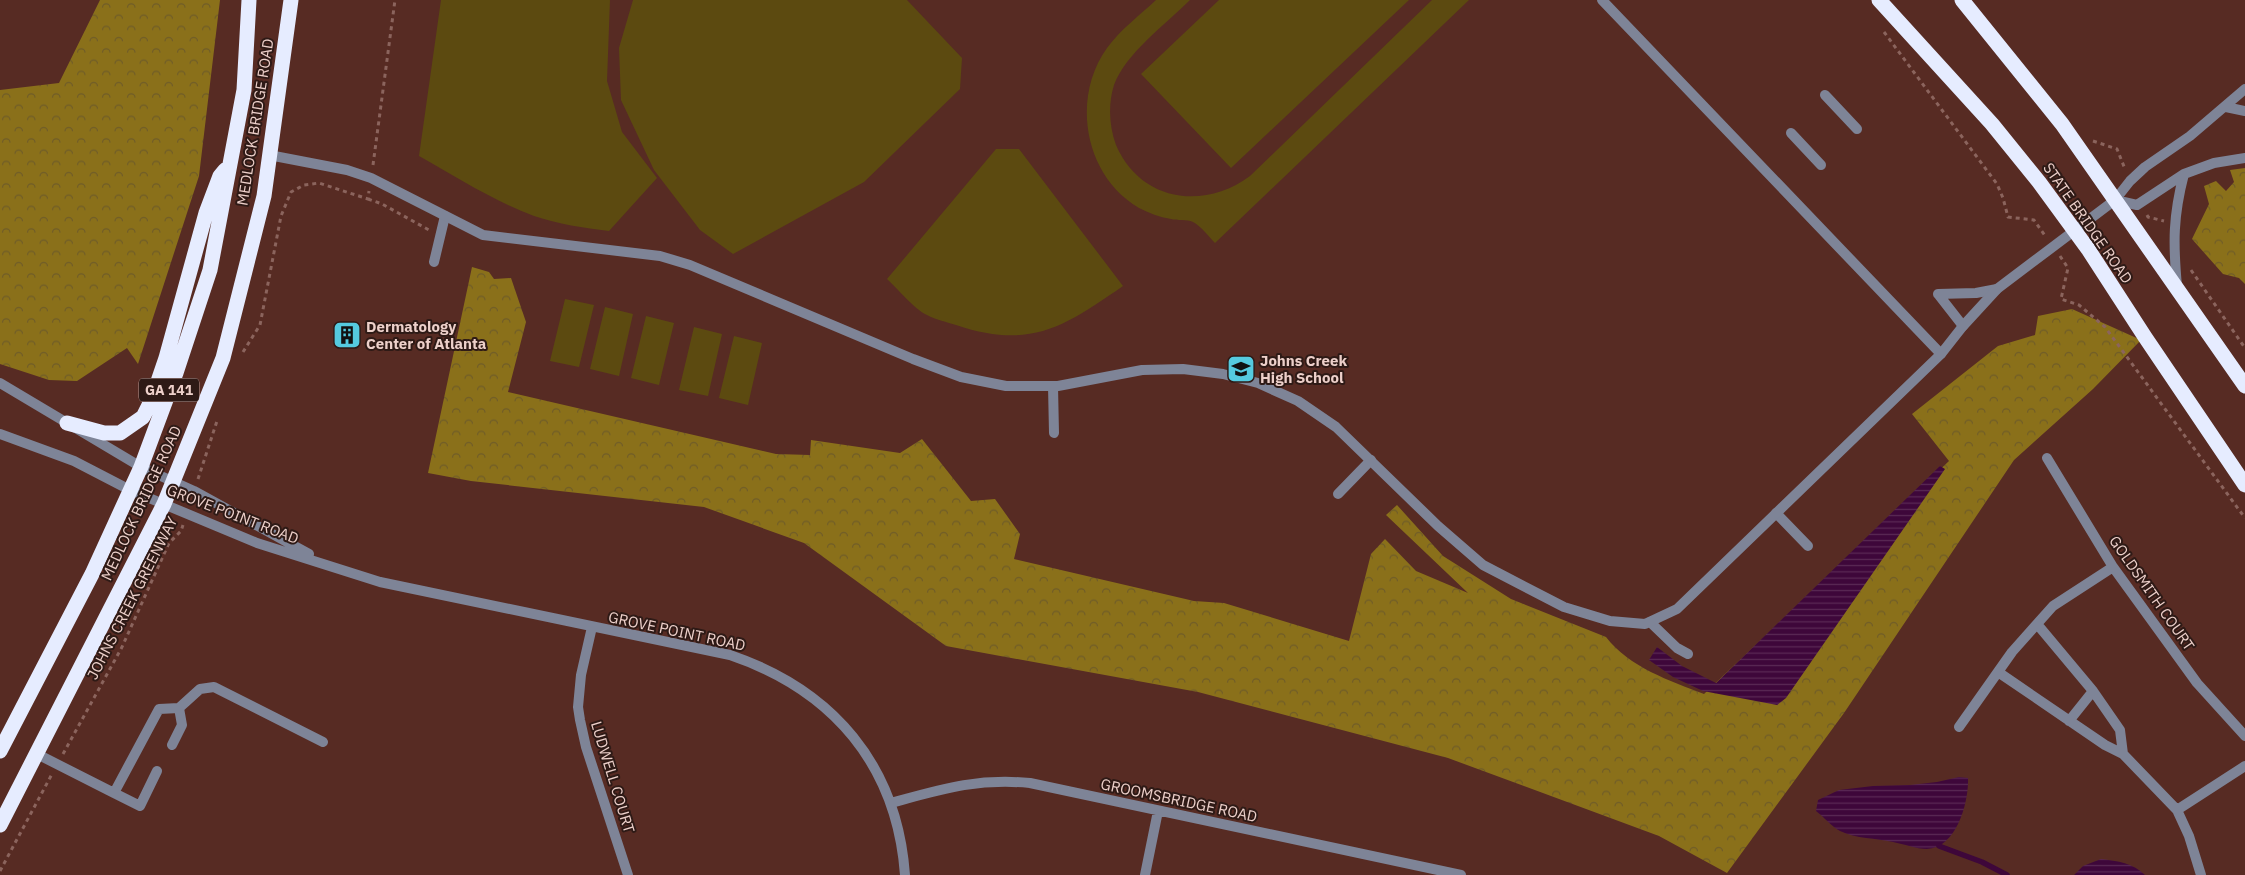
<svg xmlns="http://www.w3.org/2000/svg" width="2245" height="875" font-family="'IBM Plex Sans',sans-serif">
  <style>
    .green { fill: #5c4a10 }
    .forest { fill: url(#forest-crowns) }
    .water { fill: url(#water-rules) }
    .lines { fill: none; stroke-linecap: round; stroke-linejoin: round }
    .stream { stroke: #3e073a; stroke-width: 5.5 }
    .path { stroke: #8b645d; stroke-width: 3; stroke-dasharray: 4 4; stroke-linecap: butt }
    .lane { stroke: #7e8497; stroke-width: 10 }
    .street { stroke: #7e8497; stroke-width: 10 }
    .highway { stroke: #e6ecff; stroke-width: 15 }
    .labels { text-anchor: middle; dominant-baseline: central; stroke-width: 4; stroke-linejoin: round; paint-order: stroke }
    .shield { fill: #2e1a16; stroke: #b49994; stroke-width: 1 }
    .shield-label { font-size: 14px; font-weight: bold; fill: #edd0ca }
    .street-label { font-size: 15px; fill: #edd0ca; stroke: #2e1a16 }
    .poi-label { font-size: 15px; font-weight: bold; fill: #edd0ca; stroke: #2e1a16; text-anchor: start }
  </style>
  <defs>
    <pattern id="forest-crowns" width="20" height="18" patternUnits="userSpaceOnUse" patternTransform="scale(1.25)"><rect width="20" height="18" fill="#8a701a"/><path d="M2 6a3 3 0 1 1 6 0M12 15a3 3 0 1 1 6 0" fill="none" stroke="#6f5c28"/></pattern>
    <pattern id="water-rules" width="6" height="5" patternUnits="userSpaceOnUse" patternTransform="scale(1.25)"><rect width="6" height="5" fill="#3e073a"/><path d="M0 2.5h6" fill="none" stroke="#5a2a55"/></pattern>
  </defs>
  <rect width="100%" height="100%" fill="#572b23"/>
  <path class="green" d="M 441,0 L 610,0 L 607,81 L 622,132 L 657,178 L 609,231 C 584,228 558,224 534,216 C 494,201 456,177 419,156 Z
    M 633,0 L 907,0 L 962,58 L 960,89 L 864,182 L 733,254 L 700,230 L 654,170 L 621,100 L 619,48 Z
    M 1156,0 L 1190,0 C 1166,24 1126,53 1114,85 C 1108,104 1109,126 1116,145 C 1140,201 1203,211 1250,176 L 1432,0 L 1469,0 L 1215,243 C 1209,237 1201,226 1193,222 C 1187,219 1177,221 1171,219 C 1159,217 1149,213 1139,208 C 1084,176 1071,98 1107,48 C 1120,30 1140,15 1156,0 Z
    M 1219,0 L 1409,0 L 1231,168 L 1141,74 Z
    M 996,149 L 1019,149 L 1123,286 C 1064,327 1030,350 956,325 C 947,322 936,320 927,315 C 914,309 898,289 887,279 Z
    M 565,299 L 594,305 L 579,367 L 550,361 Z
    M 605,307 L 633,314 L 619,376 L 590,369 Z
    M 646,316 L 674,323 L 659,385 L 631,378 Z
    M 694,327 L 722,334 L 708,396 L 679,390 Z
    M 734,336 L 762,343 L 748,405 L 719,398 Z"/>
  <path class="forest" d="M 100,0 L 220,0 L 199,176 L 138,364 L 127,348 L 77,381 L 49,380 L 0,364 L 0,90 L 59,83 Z
    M 2245,168 L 2245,284 L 2239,278 L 2223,274 L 2192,239 L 2209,204 L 2204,186 L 2216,181 L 2226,191 L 2234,182 L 2230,170 Z
    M 472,267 L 489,272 L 494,279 L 511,278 L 526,322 L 508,392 L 776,454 L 810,455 L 811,440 L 900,453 L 922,439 L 971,501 L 995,499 L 1020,534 L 1014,559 L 1194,601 L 1224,603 L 1349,641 L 1371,554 L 1385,539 L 1416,571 L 1468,593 L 1386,515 L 1397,505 L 1443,556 L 1511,599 L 1606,637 C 1629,667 1670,681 1704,694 L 1949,461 L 1912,414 L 1998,346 L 2035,335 L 2038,316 L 2072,309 L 2141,340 L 2093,389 L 2014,460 L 1844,713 L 1727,873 L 1659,836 L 1448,758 L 1198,692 L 946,646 L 804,543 L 704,507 L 471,481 L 428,473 Z"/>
  <path class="water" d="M 1940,466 L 1945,469 L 1786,698 L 1777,705 L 1703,691 L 1673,677 L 1649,660 L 1657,647 L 1682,666 L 1716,683 Z
    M 1959,777 L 1968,778 C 1969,801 1957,848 1927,849 C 1916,849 1904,844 1893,842 C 1876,838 1856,839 1840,831 C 1832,827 1824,817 1816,811 L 1818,800 L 1839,790 L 1873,786 L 1910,785 L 1937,782 Z
    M 2101,859 C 2118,861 2133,863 2145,875 L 2074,875 L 2083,866 Z"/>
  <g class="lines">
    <path class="stream" d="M 1939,846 L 1982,862 L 2007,875"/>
    <path class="path" d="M 1884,32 L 1997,184 L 2003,198 L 2008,217 L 2034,220 L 2046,237
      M 2093,141 L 2117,149 L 2125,169
      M 373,165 L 395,0
      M 368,199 L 382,204 L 429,230
      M 2147,215 L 2148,217 L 2164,221
      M 2060,256 L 2068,268 L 2061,299 L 2079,305 L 2105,327 L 2245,518
      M 2191,270 L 2245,348
      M 243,352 L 260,325 L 281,216 L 291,192 L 304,185 L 319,183 L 368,199 L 369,191
      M 198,479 L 217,421
      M 63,754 L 122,647 L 169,543 L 181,531 L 183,525
      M 0,871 L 52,774"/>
    <path class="lane" d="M 1602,0 L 1941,354
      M 2245,89 L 2190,136 L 2145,167 L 2130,181 L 2115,200 L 2137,205 L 2184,174 L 2214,163 L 2245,158
      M 1825,95 L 1857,129
      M 2226,107 L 2245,111
      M 1791,133 L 1821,165
      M 434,262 L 445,216
      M 2177,286 C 2173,243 2173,216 2184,174
      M 1938,294 L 1976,293 L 1997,289
      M 1938,294 L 1963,326
      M 1053,386 L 1054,433
      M 1338,494 L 1371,460
      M 1776,513 L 1808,546
      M 1650,622 L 1677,648 L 1688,654
      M 172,745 L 182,725 L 179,708
      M 37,754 L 114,793 L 159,709 L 179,708 L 200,689 L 214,687 L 323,742
      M 114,793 L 140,806 L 157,771"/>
    <path class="street" d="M 269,155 L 347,170 L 371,178 L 483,235 L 660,256 L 690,265 L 913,359 L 961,377 L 1006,386 L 1058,386 L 1142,370 L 1183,369 L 1223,374 L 1258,383 L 1298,401 L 1336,427 L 1438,526 L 1483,565 L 1564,607 L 1610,621 L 1645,624 L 1677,609 L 1941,354 L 1963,326 L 1997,289 L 2115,200
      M 0,383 L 141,467 L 194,491 L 309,554
      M 0,434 L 74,461 L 130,490 L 257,543 L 380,582 L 730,655 C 833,690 897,765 905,875
      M 2047,458 L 2113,567 L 2197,683 L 2245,736
      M 2037,624 L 2093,691 L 2120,730 L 2123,754
      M 592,627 L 581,675 L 578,707 L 580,720 L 586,747 L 628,875
      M 1998,672 L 2105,745 L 2123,754 L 2177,810 L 2189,836 L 2201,875
      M 2069,721 L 2093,691
      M 1959,727 L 2012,652 L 2053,606 L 2113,567
      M 891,803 C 942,789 977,778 1030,783 L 1461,875
      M 2177,810 L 2245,766
      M 1145,875 L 1158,811"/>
    <path class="highway" d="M 1879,0 L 1992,124 L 2039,182 L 2088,249 L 2145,337 L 2245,485
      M 1962,0 L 2062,124 L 2245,386
      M 67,423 L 104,433 L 120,433 L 143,417 L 152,399 L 166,358 L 206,213 L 220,176 L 225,170
      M 0,751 L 92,574 L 141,467 L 176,373 L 210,270 L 244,90 L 249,0
      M 0,825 L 164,504 L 223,358 L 264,196 L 291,0"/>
  </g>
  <defs>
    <symbol id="building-square" viewBox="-11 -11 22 22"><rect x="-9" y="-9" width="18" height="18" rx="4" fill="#55cadf" stroke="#2e1a16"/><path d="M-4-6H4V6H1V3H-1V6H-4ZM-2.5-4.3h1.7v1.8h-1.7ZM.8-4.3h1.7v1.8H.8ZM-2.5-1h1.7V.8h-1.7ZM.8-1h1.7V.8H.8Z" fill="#111"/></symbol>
    <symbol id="school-square" viewBox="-11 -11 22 22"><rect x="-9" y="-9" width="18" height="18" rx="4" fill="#55cadf" stroke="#2e1a16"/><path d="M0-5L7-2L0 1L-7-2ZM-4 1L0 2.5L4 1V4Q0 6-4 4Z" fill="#111"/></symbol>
  </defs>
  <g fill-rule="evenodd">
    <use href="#building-square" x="331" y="319" width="32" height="32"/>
    <use href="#school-square" x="1225" y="353" width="32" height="32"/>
  </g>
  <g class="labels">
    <rect class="shield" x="139" y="378.5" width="60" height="23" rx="4"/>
    <g class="shield-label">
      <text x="169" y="390">GA 141</text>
    </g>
    <g class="street-label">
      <text transform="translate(255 122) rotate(-81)">MEDLOCK BRIDGE ROAD</text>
      <text transform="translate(2088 223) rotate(55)">STATE BRIDGE ROAD</text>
      <text transform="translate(141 503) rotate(-65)">MEDLOCK BRIDGE ROAD</text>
      <text transform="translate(233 514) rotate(21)">GROVE POINT ROAD</text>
      <text transform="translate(2152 593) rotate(55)">GOLDSMITH COURT</text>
      <text transform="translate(132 598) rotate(-63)">JOHNS CREEK GREENWAY</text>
      <text transform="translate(677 631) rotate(12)">GROVE POINT ROAD</text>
      <text transform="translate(613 777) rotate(73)">LUDWELL COURT</text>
      <text transform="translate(1179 800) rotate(12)">GROOMSBRIDGE ROAD</text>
    </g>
    <g class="poi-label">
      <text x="366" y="326">Dermatology<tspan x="366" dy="17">Center of Atlanta</tspan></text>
      <text x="1260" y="360">Johns Creek<tspan x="1260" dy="17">High School</tspan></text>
    </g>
  </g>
</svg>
